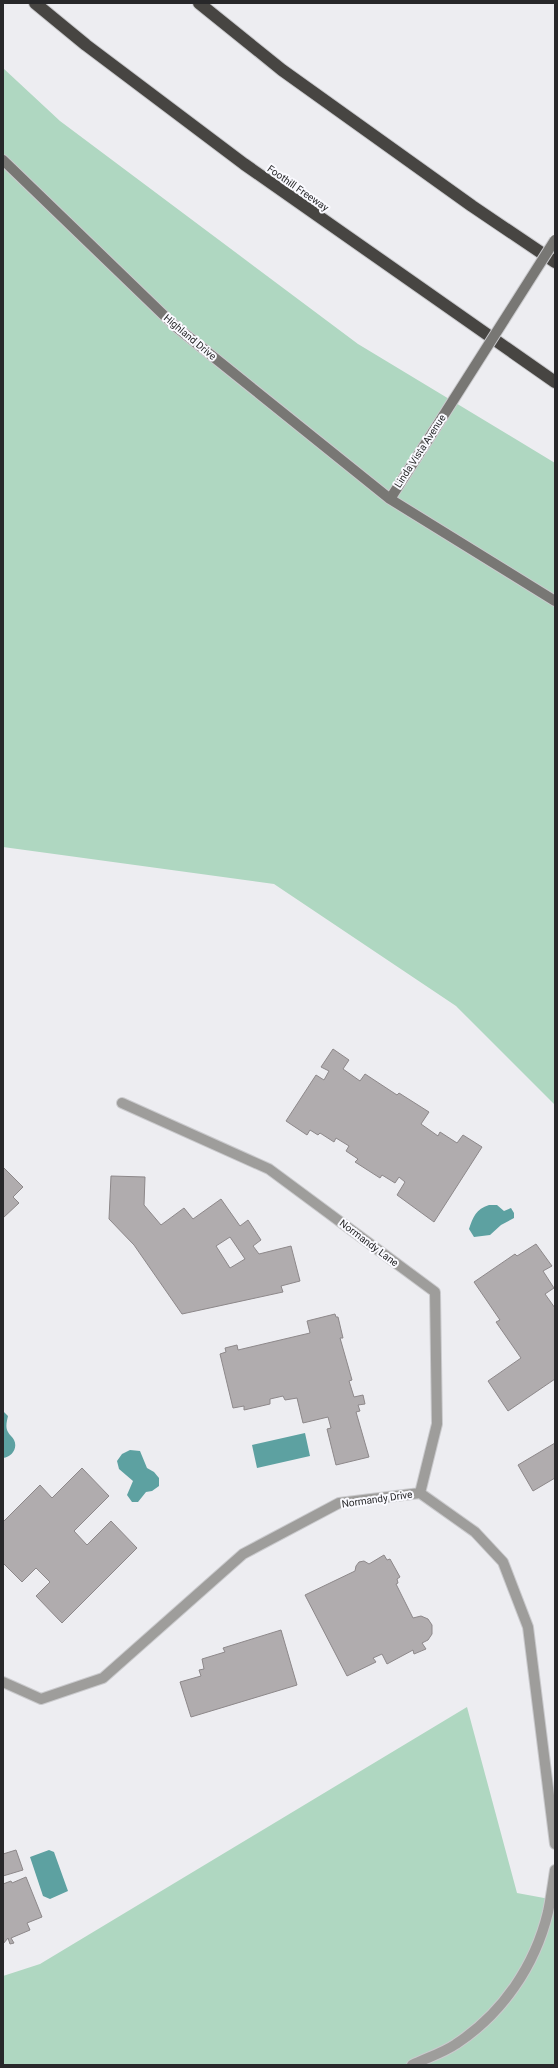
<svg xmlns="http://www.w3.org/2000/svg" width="558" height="2068" font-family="Roboto,sans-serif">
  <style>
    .green { fill: #afd7c1 }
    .water { fill: #5da1a1 }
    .building { fill: #b0acae; stroke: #8d888a; fill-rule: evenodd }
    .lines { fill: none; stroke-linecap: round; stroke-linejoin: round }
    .street-casing { stroke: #cacacd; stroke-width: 12 }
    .secondary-casing { stroke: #cacacd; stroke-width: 12 }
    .highway-casing { stroke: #cacacd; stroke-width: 14 }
    .street { stroke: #9e9d9b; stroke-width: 10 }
    .secondary { stroke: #787774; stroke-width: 10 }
    .highway { stroke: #474542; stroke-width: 12 }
    .secondary-bridge-casing { stroke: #cacacd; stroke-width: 12; stroke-linecap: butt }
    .secondary-bridge { stroke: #787774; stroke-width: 10 }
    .labels { text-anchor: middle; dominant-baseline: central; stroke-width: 4; stroke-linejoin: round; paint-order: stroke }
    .street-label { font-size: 10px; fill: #28282a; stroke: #fafaff }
  </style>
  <rect width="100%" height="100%" fill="#ededf1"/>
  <path class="green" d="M 3,68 L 60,121 L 358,344 L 555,463 L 555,1105 L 456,1006 L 274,884 L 3,847 Z
    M 467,1707 L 517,1893 L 555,1900 L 555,2065 L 3,2065 L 3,1976 L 40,1964 Z"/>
  <path class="water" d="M 489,1205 L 497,1205 L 504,1211 L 511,1208 L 514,1213 L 514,1218 L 501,1225 L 490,1235 L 474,1237 L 469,1229 C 473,1217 476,1209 489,1205 Z
    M 3,1411 L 8,1416 C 7,1421 5,1427 8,1432 C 9,1435 13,1437 14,1440 C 18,1448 12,1457 3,1458 Z
    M 305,1433 L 310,1456 L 257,1468 L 252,1445 Z
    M 130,1450 L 140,1451 L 147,1468 L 154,1472 L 159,1478 L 159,1486 L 152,1491 L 146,1492 L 138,1502 L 132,1502 L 127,1495 L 133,1481 L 119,1469 L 117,1461 L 122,1454 Z
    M 49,1850 L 54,1852 L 68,1891 L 50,1899 L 43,1896 L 30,1857 Z"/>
  <path class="building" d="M 333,1049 L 349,1060 L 343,1069 L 360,1081 L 365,1074 L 397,1095 L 399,1093 L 429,1112 L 421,1124 L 438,1136 L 440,1132 L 457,1143 L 463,1135 L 482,1147 L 434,1222 L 397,1195 L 405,1182 L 399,1177 L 395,1183 L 382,1175 L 380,1178 L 355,1162 L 358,1159 L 346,1151 L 349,1146 L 336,1138 L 334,1142 L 320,1133 L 318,1135 L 310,1130 L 307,1135 L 286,1121 L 316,1075 L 324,1080 L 329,1071 L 321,1067 Z
    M 3,1167 L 23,1187 L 13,1197 L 19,1203 L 3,1218 Z
    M 111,1176 L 145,1177 L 144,1205 L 161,1225 L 184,1208 L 193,1219 L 221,1199 L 240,1226 L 248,1220 L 261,1240 L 253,1246 L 259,1254 L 291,1246 L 300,1281 L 281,1286 L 283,1292 L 182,1314 L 134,1245 L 109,1219 ZM 230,1237 L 245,1259 L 230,1268 L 216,1246 Z
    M 536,1244 L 552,1266 L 543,1271 L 554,1288 L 545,1294 L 555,1308 L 555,1379 L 508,1411 L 488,1381 L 521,1358 L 496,1322 L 500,1320 L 474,1282 L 515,1254 L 517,1256 Z
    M 335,1314 L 336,1317 L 338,1317 L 343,1338 L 340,1338 L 352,1380 L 349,1381 L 354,1397 L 363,1395 L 365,1404 L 358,1405 L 360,1411 L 356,1412 L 369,1457 L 336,1465 L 327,1429 L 331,1428 L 328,1417 L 303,1423 L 297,1398 L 285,1400 L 283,1396 L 270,1399 L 270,1404 L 244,1410 L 244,1406 L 233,1408 L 220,1354 L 226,1352 L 225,1348 L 237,1345 L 238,1350 L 310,1333 L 307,1321 Z
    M 555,1443 L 555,1478 L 533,1491 L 518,1465 Z
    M 82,1468 L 109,1496 L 74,1531 L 87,1545 L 111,1521 L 137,1548 L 62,1623 L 36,1596 L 50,1582 L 36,1568 L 22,1582 L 3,1563 L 3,1522 L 40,1485 L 52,1498 Z
    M 384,1555 L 387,1560 L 390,1559 L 400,1577 L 397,1579 L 398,1583 L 396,1584 L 413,1618 L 421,1616 L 428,1619 L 432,1625 L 432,1634 L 428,1640 L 422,1643 L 426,1649 L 414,1654 L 413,1650 L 387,1664 L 382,1654 L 373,1658 L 376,1662 L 347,1676 L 305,1595 L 355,1571 L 356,1566 L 359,1562 L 364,1561 L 369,1564 Z
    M 281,1630 L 297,1685 L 191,1717 L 180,1682 L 201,1676 L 199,1670 L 204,1669 L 202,1659 L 225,1652 L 223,1648 Z
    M 16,1850 L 23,1870 L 3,1876 L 3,1854 Z
    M 26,1877 L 42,1917 L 27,1923 L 30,1930 L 11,1938 L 14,1943 L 10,1944 L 8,1938 L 3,1944 L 3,1884 L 11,1881 L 12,1883 Z"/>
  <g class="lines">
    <defs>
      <path id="street" d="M 122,1103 L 269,1169 L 435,1292 L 437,1424 L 420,1493
        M 3,1682 L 41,1699 L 103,1678 L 243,1554 L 339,1503 L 420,1493 L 475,1532 L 503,1562 L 528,1627 L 555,1844
        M 412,2065 C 426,2058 443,2053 456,2044 C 502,2014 535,1966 548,1912 C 551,1898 553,1884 555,1870"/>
      <path id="secondary" d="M 3,160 L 175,326 L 390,499 L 555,601
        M 390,499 L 433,432"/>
      <path id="highway" d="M 35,3 L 86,45 L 244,164 L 555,382
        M 199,3 L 282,70 L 472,206 L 555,262"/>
    </defs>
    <use href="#street" class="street-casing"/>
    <use href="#secondary" class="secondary-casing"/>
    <use href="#highway" class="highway-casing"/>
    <use href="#street" class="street"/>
    <use href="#secondary" class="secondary"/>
    <use href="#highway" class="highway"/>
    <defs>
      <path id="secondary-bridge" d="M 433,432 L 555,240"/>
    </defs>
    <use href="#secondary-bridge" class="secondary-bridge-casing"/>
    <use href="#secondary-bridge" class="secondary-bridge"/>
  </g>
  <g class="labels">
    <g class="street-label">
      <text transform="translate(298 188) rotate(35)">Foothill Freeway</text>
      <text transform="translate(190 337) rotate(40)">Highland Drive</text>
      <text transform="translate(420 451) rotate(-57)">Linda Vista Avenue</text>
      <text transform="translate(369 1243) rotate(37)">Normandy Lane</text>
      <text transform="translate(377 1499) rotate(-8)">Normandy Drive</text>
    </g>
  </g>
  <rect width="558" height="2068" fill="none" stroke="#28282a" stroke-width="8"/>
</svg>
